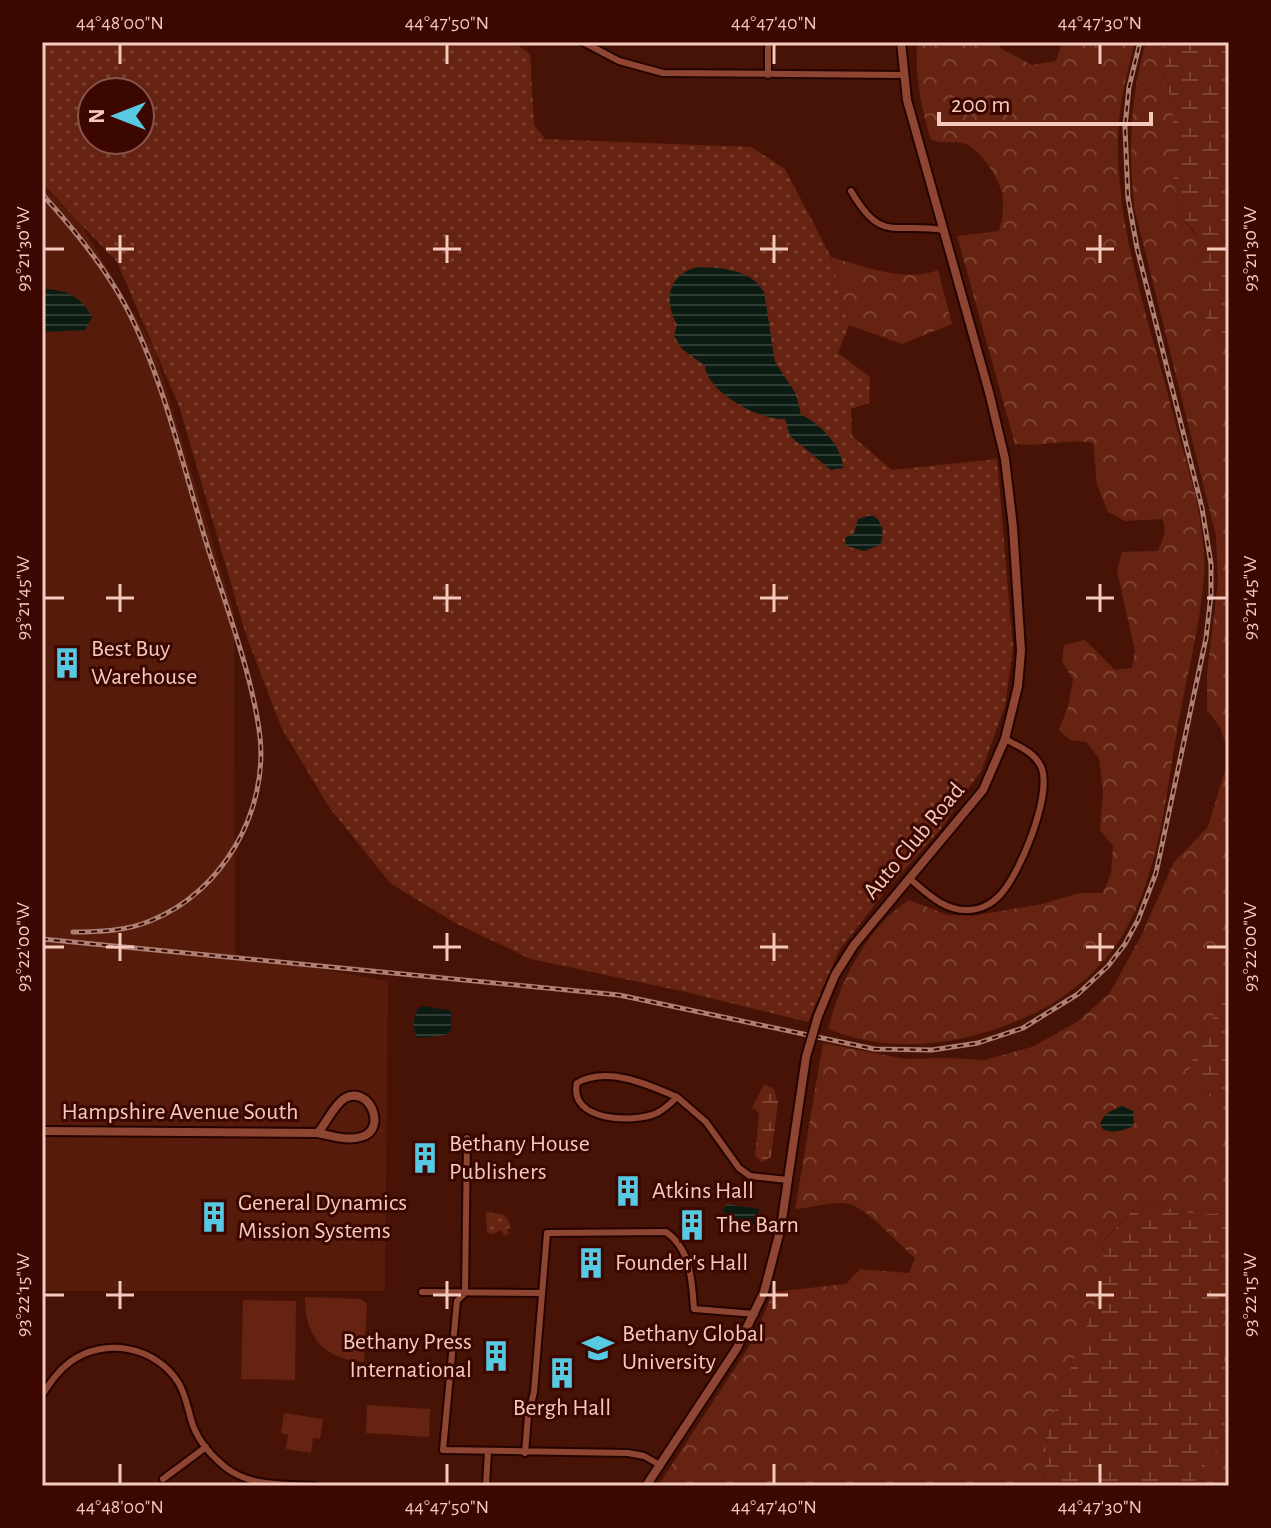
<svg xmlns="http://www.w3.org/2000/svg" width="1271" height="1528" font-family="'Alegreya Sans',sans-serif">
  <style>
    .built { fill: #561b0b }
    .green { fill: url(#green-dots); fill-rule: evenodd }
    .forest { fill: url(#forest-crowns) }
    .wetland { fill: url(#wetland-marsh) }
    .pitch { fill: #672311 }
    .water { fill: url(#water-rules) }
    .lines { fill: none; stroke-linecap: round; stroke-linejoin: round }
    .street-casing { stroke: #250300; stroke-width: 10 }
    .secondary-casing { stroke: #250300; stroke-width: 12 }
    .street { stroke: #8e4532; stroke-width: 6 }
    .secondary { stroke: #8e4532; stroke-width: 8 }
    .rail-casing { stroke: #ae7f73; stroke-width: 5 }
    .rail { stroke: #3c0700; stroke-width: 2; stroke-dasharray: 6; stroke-linecap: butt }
    .secondary-bridge-casing { stroke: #250300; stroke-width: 12; stroke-linecap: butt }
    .secondary-bridge { stroke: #8e4532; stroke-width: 8 }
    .ticks { fill: none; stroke: #f5cabe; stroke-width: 3 }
    .labels { text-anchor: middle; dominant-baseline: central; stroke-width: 6; stroke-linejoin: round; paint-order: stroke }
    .poi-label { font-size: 24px; fill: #f5cabe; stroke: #3c0700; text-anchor: start }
    .street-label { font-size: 24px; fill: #f5cabe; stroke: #3c0700 }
    .neatline { fill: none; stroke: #f5cabe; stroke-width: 3 }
    .ticks-label { font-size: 20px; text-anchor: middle; fill: #f5cabe }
  </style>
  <defs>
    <pattern id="green-dots" width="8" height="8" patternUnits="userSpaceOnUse" patternTransform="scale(2)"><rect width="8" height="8" fill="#672311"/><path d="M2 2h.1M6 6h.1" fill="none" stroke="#7d4232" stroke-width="1.8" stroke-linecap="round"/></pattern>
    <pattern id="forest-crowns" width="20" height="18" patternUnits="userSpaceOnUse" patternTransform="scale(2)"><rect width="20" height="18" fill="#672311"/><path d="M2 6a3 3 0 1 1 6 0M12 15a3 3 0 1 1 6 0" fill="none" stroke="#7d4232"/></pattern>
    <pattern id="wetland-marsh" width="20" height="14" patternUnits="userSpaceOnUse" patternTransform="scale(2)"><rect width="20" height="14" fill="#672311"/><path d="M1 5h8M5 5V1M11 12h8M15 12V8" fill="none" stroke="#7d4232"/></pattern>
    <pattern id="water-rules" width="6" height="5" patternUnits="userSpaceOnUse" patternTransform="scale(2)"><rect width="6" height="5" fill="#0c1c12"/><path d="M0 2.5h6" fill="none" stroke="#303c33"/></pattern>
  </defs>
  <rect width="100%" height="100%" fill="#471306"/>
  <path class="built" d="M 42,186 L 81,224 L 154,348 L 234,613 L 235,954 L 388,981 L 385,1291 L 42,1291 Z"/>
  <path class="green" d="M 42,42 L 513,42 L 530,54 L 534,125 L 545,139 L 751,147 L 785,169 L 831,257 L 849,325 L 838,353 L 870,377 L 869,403 L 851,409 L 852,436 L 892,470 L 997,459 L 1013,648 L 1005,706 L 982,769 L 939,831 L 888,888 L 840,949 L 808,1022 L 686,992 L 531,959 L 455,923 L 390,883 L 329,807 L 281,727 L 246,635 L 179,406 L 117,262 L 42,183 ZM 92,92 L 140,92 L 140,140 L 92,140 Z
    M 486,1212 L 501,1214 L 507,1218 L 511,1227 L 507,1229 L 509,1234 L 504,1236 L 501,1230 L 493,1234 L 487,1233 Z"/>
  <path class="forest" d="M 917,42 L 999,42 L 1000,48 L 1032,65 L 1056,61 L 1062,42 L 1135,42 C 1127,72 1119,104 1118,135 C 1115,231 1154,336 1177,429 C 1185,459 1196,490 1200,520 C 1202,538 1206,559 1204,577 C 1200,626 1187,676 1178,725 C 1166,793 1160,870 1125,931 C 1103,970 1064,1001 1022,1019 C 960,1045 892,1055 828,1029 C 840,982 867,927 909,900 L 948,915 L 972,916 L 1042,904 L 1080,893 L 1103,893 L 1111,873 L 1113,846 L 1100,830 L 1103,792 L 1099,758 L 1086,742 L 1070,740 L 1059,730 L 1068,707 L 1073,679 L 1062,661 L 1064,645 L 1085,640 L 1115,670 L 1132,668 L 1135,651 L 1117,571 L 1122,552 L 1158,551 L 1165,532 L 1163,519 L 1125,521 L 1108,512 L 1097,485 L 1093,443 C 1067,438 1042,447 1015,444 L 957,236 L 999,231 C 1003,219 1004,206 1002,193 C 999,178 979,147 963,143 C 955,141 944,144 931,140 C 921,108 915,76 917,42 Z
    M 1146,42 L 1163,42 L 1166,53 L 1164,82 L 1173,103 L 1173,175 L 1180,214 L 1192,231 L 1200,238 L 1196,259 L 1216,338 L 1229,345 L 1229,755 L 1220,727 L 1207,710 L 1207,673 L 1218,582 L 1216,536 L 1134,207 C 1129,148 1129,100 1146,42 Z
    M 831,257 C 862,266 907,283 938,270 L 952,324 L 902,344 L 849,325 Z
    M 1229,757 L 1229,953 L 1225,986 L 1216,1012 L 1197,1044 L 1203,1092 L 1229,1107 L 1229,1212 L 1200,1215 L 1140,1202 L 1104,1240 L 1101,1291 L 1047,1431 L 1044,1486 L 658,1486 L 752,1342 L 773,1292 L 846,1284 L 860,1269 L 909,1273 L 915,1258 C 897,1243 872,1213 852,1205 C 835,1199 813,1208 795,1209 L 823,1043 L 905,1059 L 948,1058 L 984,1060 L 1032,1047 L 1077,1022 L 1109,994 L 1141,936 L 1174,862 L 1208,827 Z
    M 1229,1301 L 1229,1486 L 1191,1486 L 1224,1438 L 1229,1386 L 1219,1339 Z"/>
  <path class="wetland" d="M 1163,42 L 1229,42 L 1229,345 L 1216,338 L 1207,325 L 1196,259 L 1199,238 L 1180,214 L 1173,175 L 1173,103 L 1164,82 L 1166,53 Z
    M 1229,953 L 1229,1107 L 1203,1092 L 1189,1072 L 1197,1044 L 1216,1012 L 1225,986 Z
    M 764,1084 L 773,1088 L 778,1102 L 771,1157 L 762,1162 L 755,1156 L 759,1113 L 752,1108 Z
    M 1140,1202 L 1200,1215 L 1229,1212 L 1229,1301 L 1219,1339 L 1229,1386 L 1224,1438 L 1191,1486 L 1044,1486 L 1047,1431 L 1100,1291 L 1104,1241 Z"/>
  <path class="pitch" d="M 305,1297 L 361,1299 L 367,1304 L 364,1362 C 323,1359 305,1337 305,1297 Z
    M 243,1300 L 296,1301 L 295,1380 L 241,1379 Z
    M 367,1405 L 430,1409 L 429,1437 L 366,1433 Z
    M 284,1413 L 323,1419 L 320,1439 L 313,1438 L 311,1453 L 286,1449 L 288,1435 L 281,1433 Z"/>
  <path class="water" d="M 698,267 C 722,268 751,269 764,292 L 775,362 L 796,394 L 801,415 C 819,422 843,447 843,468 L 831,470 L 790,436 L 785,419 C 760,421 706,391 705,366 L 682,349 L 674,336 L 677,325 C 664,300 667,275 698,267 Z
    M 42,289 C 65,289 81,296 92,317 L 85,330 L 42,332 Z
    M 872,515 C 883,521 885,534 880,545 L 864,551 L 846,546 L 845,538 L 854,533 L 858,519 Z
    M 425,1006 L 451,1011 L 451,1030 L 446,1035 L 417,1038 C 412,1028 413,1019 418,1008 Z
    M 1122,1106 L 1133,1111 L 1134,1125 C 1125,1131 1112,1134 1103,1129 L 1100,1124 C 1103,1114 1113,1109 1122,1106 Z
    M 727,1204 L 759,1209 L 756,1224 C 745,1225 731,1218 722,1211 Z"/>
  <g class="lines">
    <defs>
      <path id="street" d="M 583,42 L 619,61 L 663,73 L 903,75
        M 768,42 L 768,75
        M 851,191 C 882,244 893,222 943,230
        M 910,879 C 927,893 944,911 968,910 C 980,910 992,904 1000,895 C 1020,874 1051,797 1042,769 C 1036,753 1020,747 1005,739
        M 677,1097 C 647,1084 607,1066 577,1083 C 568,1121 633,1124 657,1113 C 665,1109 671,1103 677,1097 L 706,1122 L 739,1168 L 750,1176 L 788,1180
        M 467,1138 L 465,1293 L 457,1301 L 443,1450 L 628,1453 L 644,1456 L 660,1465
        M 422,1292 L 541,1293
        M 42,1395 C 50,1383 58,1371 70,1362 C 104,1337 155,1346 178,1382 C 187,1396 188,1413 194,1428 C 200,1443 213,1457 225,1467 C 250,1487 284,1484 313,1486
        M 525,1453 L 528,1416 L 534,1392 L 547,1233 L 666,1232 C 691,1249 692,1281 694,1309 L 755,1314
        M 163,1479 L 206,1447
        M 486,1486 L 488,1451"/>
      <path id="secondary" d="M 818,1016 L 835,975 L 854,945 L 983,790 L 1005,739 L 1018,686 L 1021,651 L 1013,527 L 1005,459 L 989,392 L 907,100 L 901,42
        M 42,1131 L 318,1133 C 332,1136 347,1141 361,1137 C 388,1130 370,1085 345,1098 C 334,1105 326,1123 318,1133
        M 646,1486 L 737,1348 L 764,1292 L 781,1227 L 806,1057"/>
    </defs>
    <use href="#street" class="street-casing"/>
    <use href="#secondary" class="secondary-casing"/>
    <use href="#street" class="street"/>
    <use href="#secondary" class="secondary"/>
    <defs>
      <path id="rail" d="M 42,194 C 73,228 103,264 125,305 C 163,376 183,467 207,545 C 225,604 253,676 260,737 C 268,812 222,893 150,921 C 126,931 99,932 73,932
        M 42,939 L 619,995 L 874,1049 L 932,1050 L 978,1043 L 1023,1028 L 1078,994 L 1108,966 L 1125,944 L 1138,920 L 1156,873 L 1206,638 L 1211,595 L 1211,564 L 1202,508 L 1137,248 L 1128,198 L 1125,127 L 1129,87 L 1140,42"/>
    </defs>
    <use href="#rail" class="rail-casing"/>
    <use href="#rail" class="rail"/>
    <defs>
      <path id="secondary-bridge" d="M 806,1057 L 818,1016"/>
    </defs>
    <use href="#secondary-bridge" class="secondary-bridge-casing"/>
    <use href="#secondary-bridge" class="secondary-bridge"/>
  </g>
  <path class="ticks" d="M 120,44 L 120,64M 447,44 L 447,64M 774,44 L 774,64M 1100,44 L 1100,64M 120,235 L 120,263M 447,235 L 447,263M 774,235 L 774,263M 1100,235 L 1100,263M 44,249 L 64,249M 106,249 L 134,249M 433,249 L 461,249M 760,249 L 788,249M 1086,249 L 1114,249M 1207,249 L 1227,249M 120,584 L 120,612M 447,584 L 447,612M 774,584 L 774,612M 1100,584 L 1100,612M 44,598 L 64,598M 106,598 L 134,598M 433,598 L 461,598M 760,598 L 788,598M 1086,598 L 1114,598M 1207,598 L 1227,598M 120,933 L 120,961M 447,933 L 447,961M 774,933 L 774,961M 1100,933 L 1100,961M 44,947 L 64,947M 106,947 L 134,947M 433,947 L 461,947M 760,947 L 788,947M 1086,947 L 1114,947M 1207,947 L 1227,947M 120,1281 L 120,1309M 447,1281 L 447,1309M 774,1281 L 774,1309M 1100,1281 L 1100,1309M 44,1295 L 64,1295M 106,1295 L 134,1295M 433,1295 L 461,1295M 760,1295 L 788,1295M 1086,1295 L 1114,1295M 1207,1295 L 1227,1295M 120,1464 L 120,1484M 447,1464 L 447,1484M 774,1464 L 774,1484M 1100,1464 L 1100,1484"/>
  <defs>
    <symbol id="building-bare" viewBox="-9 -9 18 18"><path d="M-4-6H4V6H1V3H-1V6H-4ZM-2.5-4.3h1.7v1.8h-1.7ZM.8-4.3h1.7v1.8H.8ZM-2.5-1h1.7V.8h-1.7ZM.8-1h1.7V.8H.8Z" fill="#58c9e3" stroke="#3c0700" stroke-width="2.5" paint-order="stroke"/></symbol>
    <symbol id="university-bare" viewBox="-9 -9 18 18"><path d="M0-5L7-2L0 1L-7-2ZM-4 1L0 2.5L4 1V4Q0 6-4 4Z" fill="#58c9e3" stroke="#3c0700" stroke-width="2.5" paint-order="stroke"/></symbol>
  </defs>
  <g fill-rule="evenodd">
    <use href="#building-bare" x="45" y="641" width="44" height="44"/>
    <use href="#building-bare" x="403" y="1136" width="44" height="44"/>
    <use href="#building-bare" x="606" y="1169" width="44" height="44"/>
    <use href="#building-bare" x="192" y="1195" width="44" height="44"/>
    <use href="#building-bare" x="670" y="1203" width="44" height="44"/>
    <use href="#building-bare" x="569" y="1241" width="44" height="44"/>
    <use href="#university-bare" x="576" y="1326" width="44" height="44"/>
    <use href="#building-bare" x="474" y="1334" width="44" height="44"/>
    <use href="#building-bare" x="540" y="1351" width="44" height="44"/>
  </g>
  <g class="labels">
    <g class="poi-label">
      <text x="91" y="649">Best Buy<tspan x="91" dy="28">Warehouse</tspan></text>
      <text x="449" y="1144">Bethany House<tspan x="449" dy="28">Publishers</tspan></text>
      <text x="652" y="1191">Atkins Hall</text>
      <text x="238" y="1203">General Dynamics<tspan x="238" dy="28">Mission Systems</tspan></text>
      <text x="716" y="1225">The Barn</text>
      <text x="615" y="1263">Founder's Hall</text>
      <text x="622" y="1334">Bethany Global<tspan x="622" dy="28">University</tspan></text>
      <text x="472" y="1342" text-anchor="end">Bethany Press<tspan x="472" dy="28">International</tspan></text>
      <text x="562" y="1408" text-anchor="middle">Bergh Hall</text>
    </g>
    <g class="street-label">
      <text transform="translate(914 841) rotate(-50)">Auto Club Road</text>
      <text x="180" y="1112">Hampshire Avenue South</text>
    </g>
  </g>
  <rect width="1271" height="1528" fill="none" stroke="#3c0700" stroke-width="88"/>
  <g transform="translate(116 116) rotate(270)"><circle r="38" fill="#3c0700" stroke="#86554c" stroke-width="2"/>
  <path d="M0-6L14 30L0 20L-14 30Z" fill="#58c9e3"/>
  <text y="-12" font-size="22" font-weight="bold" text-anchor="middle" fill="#f5cabe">N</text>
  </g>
  <path d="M939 112v12h212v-12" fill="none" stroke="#f5cabe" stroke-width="4"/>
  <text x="951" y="112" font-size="24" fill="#f5cabe" stroke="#3c0700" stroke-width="6" paint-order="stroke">200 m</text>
  <rect x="44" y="44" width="1183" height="1440" class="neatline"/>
  <g class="ticks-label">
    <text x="120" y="29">44°48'00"N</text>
    <text x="447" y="29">44°47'50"N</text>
    <text x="774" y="29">44°47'40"N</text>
    <text x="1100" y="29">44°47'30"N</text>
    <text transform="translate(1249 249) rotate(-90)" y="7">93°21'30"W</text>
    <text transform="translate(22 249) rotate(-90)" y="7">93°21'30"W</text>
    <text transform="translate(1249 598) rotate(-90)" y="7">93°21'45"W</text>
    <text transform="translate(22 598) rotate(-90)" y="7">93°21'45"W</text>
    <text transform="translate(1249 947) rotate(-90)" y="7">93°22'00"W</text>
    <text transform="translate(22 947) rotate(-90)" y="7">93°22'00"W</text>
    <text transform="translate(22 1295) rotate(-90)" y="7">93°22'15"W</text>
    <text transform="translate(1249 1295) rotate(-90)" y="7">93°22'15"W</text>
    <text x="120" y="1513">44°48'00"N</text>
    <text x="447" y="1513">44°47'50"N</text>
    <text x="774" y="1513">44°47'40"N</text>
    <text x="1100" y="1513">44°47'30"N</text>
  </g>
</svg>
